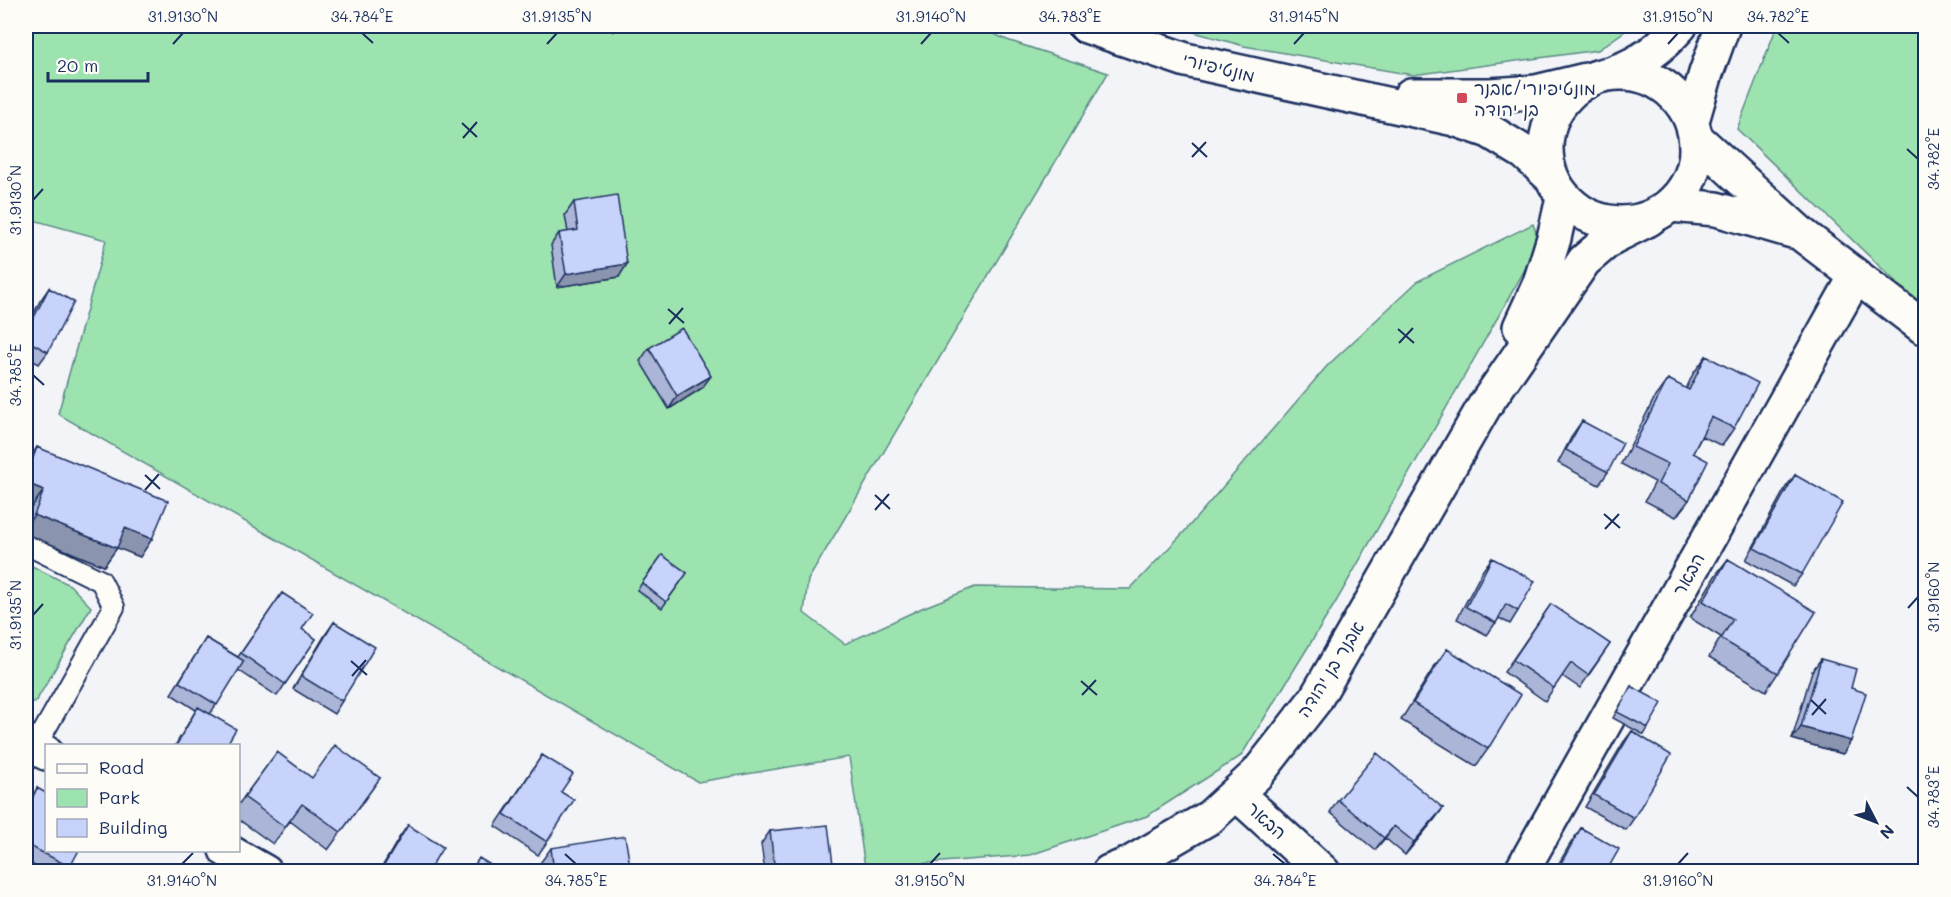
<svg xmlns="http://www.w3.org/2000/svg" width="1951" height="897" font-family="Mali,'Playpen Sans Hebrew',sans-serif">
  <style>
    .green { fill: #9de3af; stroke: #5c8986; stroke-width: 1.5 }
    .lines { fill: none; stroke-linecap: round; stroke-linejoin: round }
    .service-casing { stroke: #1b2f5e; stroke-width: 24 }
    .minor-casing { stroke: #1b2f5e; stroke-width: 38 }
    .tertiary-casing { stroke: #1b2f5e; stroke-width: 38 }
    .service { stroke: #fdfcf7; stroke-width: 20 }
    .minor { stroke: #fdfcf7; stroke-width: 33 }
    .tertiary { stroke: #fdfcf7; stroke-width: 33 }
    .wall { fill: #abb5d7; stroke: #1b2f5e; stroke-width: 1.5 }
    .shaded-wall { fill: #8b94af; stroke: #1b2f5e; stroke-width: 1.5 }
    .building { fill: #c7d3fa; stroke: #1b2f5e; stroke-width: 1.5 }
    .ticks { fill: none; stroke: #1b2f5e; stroke-width: 2 }
    .poi-dot { fill: #d1495b; stroke: #fdfcf7; stroke-width: 2 }
    .labels { text-anchor: middle; dominant-baseline: central; stroke-width: 5; stroke-linejoin: round; paint-order: stroke }
    .street-label { font-size: 18px; fill: #1b2f5e; stroke: #fdfcf7 }
    .poi-label { font-size: 18px; fill: #1b2f5e; stroke: #fdfcf7; text-anchor: start }
    .neatline { fill: none; stroke: #1b2f5e; stroke-width: 2 }
    .ticks-label { font-size: 15px; text-anchor: middle; fill: #1b2f5e }
  </style>
  <rect width="100%" height="100%" fill="#f2f4f8"/>
  <filter id="ink" filterUnits="userSpaceOnUse"><feTurbulence type="fractalNoise" baseFrequency=".0167" numOctaves="2"/><feDisplacementMap in="SourceGraphic" scale="12" xChannelSelector="R" yChannelSelector="G"/><feConvolveMatrix kernelMatrix="1 2 1 2 8 2 1 2 1" color-interpolation-filters="sRGB"/></filter>
  <g filter="url(#ink)">
    <path class="green" d="M 26,26 L 606,26 L 613,32 L 618,26 L 977,26 L 1007,40 L 1108,73 L 808,580 L 804,613 L 845,644 L 922,608 L 975,587 L 1130,589 L 1184,532 L 1327,366 L 1418,281 L 1533,224 L 1540,243 L 1337,600 L 1241,756 L 1147,816 L 1030,855 L 865,868 L 849,757 L 698,782 L 58,414 L 106,240 L 26,218 Z
      M 1172,26 L 1632,26 L 1598,50 L 1413,75 L 1244,46 Z
      M 1777,26 L 1925,26 L 1925,310 L 1737,129 Z
      M 26,563 L 70,585 L 91,607 L 35,703 L 26,699 Z"/>
    <g class="lines">
      <defs>
        <path id="service" d="M 26,544 L 101,581 L 114,607 L 35,747"/>
        <path id="minor" d="M 1696,138 L 1800,233 L 1923,327
          M 1671,205 L 1716,209 L 1792,231
          M 1520,327 L 1540,283 L 1554,238 L 1563,198
          M 26,741 L 46,753
          M 1236,793 L 1323,872
          M 226,850 L 265,872
          M 1109,872 L 1129,864 L 1210,817 L 1257,774 L 1315,700 L 1485,405 L 1584,261 L 1611,238 L 1649,219
          M 1521,872 L 1856,276"/>
        <path id="tertiary" d="M 1086,26 L 1186,60 L 1454,119 L 1489,131 L 1525,153 L 1549,175
          M 1615,72 C 1642,63 1661,47 1680,26
          M1546 148a75 75 0 1 1 150 0a75 75 0 1 1-150 0Z
          M 1411,95 L 1490,95 L 1536,92 L 1586,80
          M 1692,121 L 1706,73 L 1723,26"/>
      </defs>
      <use href="#service" class="service-casing"/>
      <use href="#minor" class="minor-casing"/>
      <use href="#tertiary" class="tertiary-casing"/>
      <use href="#service" class="service"/>
      <use href="#minor" class="minor"/>
      <use href="#tertiary" class="tertiary"/>
    </g>
    <path class="wall" d="M 574,202 L 619,277 L 557,287 L 551,245 L 559,233 L 568,232 L 565,215 Z
      M 49,288 L 48,352 L 39,364 L 26,357 L 26,329 L 40,301 Z
      M 649,348 L 702,388 L 669,409 L 640,361 Z
      M 1706,356 L 1734,428 L 1722,446 L 1702,436 L 1693,453 L 1689,500 L 1676,517 L 1645,501 L 1655,482 L 1621,464 L 1655,397 L 1668,379 L 1686,389 L 1693,374 Z
      M 1582,421 L 1608,472 L 1599,485 L 1558,463 L 1573,434 Z
      M 37,447 L 140,557 L 117,547 L 104,566 L 26,534 L 26,522 L 31,508 L 26,505 L 26,465 Z
      M 1795,475 L 1802,574 L 1793,586 L 1746,560 L 1786,487 Z
      M 662,555 L 687,573 L 662,608 L 637,590 Z
      M 1492,558 L 1518,611 L 1510,624 L 1499,618 L 1487,635 L 1457,619 L 1483,570 Z
      M 1728,559 L 1778,673 L 1766,691 L 1709,657 L 1721,637 L 1690,618 L 1715,576 Z
      M 282,593 L 302,629 L 316,639 L 277,696 L 238,670 L 210,714 L 226,746 L 175,746 L 196,710 L 171,694 L 206,638 L 238,657 Z
      M 1551,604 L 1610,644 L 1580,688 L 1562,676 L 1545,701 L 1504,672 Z
      M 334,622 L 342,701 L 334,714 L 293,689 L 325,635 Z
      M 1447,649 L 1488,749 L 1476,766 L 1401,720 L 1434,667 Z
      M 1821,659 L 1851,688 L 1843,754 L 1792,739 L 1812,671 Z
      M 1631,686 L 1648,728 L 1644,735 L 1613,718 Z
      M 1632,731 L 1634,818 L 1626,830 L 1585,807 L 1623,743 Z
      M 277,752 L 312,778 L 380,778 L 328,850 L 290,821 L 273,844 L 238,819 L 238,805 Z
      M 542,755 L 561,792 L 547,842 L 538,855 L 495,826 Z
      M 37,788 L 70,867 L 67,872 L 45,872 L 26,861 L 26,807 Z
      M 1338,800 L 1443,808 L 1434,820 L 1405,855 L 1385,838 L 1375,850 L 1330,812 Z
      M 408,825 L 428,872 L 379,872 L 399,838 Z
      M 1581,828 L 1610,865 L 1622,872 L 1554,872 L 1569,846 Z
      M 770,831 L 834,872 L 765,872 L 761,844 Z
      M 551,848 L 631,872 L 539,872 L 538,866 Z"/>
    <path class="shaded-wall" d="M 627,264 L 619,277 L 557,287 L 566,274 Z
      M 711,376 L 702,388 L 669,409 L 677,396 Z
      M 26,483 L 44,490 L 31,508 L 26,505 Z
      M 34,515 L 117,548 L 104,566 L 26,534 L 26,526 Z
      M 125,528 L 152,539 L 140,557 L 112,546 Z
      M 1801,727 L 1851,741 L 1843,754 L 1792,739 Z
      M 1443,808 L 1434,820 L 1405,855 L 1414,842 Z
      M 1394,826 L 1385,838 L 1375,850 L 1384,838 Z"/>
    <path class="building" d="M 617,195 L 627,264 L 566,274 L 559,233 L 578,230 L 574,202 Z
      M 49,288 L 74,302 L 48,352 L 26,340 L 26,333 Z
      M 682,328 L 711,376 L 677,396 L 649,348 Z
      M 1706,356 L 1758,383 L 1734,428 L 1711,417 L 1693,453 L 1708,461 L 1689,500 L 1658,484 L 1668,464 L 1633,447 L 1668,379 L 1689,390 Z
      M 1582,421 L 1623,443 L 1608,472 L 1566,450 Z
      M 37,447 L 168,501 L 152,539 L 125,528 L 117,548 L 34,515 L 44,490 L 26,483 L 26,477 Z
      M 1795,475 L 1843,502 L 1802,574 L 1754,548 Z
      M 662,555 L 687,573 L 666,602 L 642,583 Z
      M 1492,558 L 1535,581 L 1518,611 L 1506,604 L 1496,623 L 1466,607 Z
      M 1728,559 L 1816,612 L 1778,673 L 1721,639 L 1733,619 L 1703,601 Z
      M 282,593 L 313,613 L 302,629 L 316,639 L 285,684 L 241,653 Z
      M 1551,604 L 1610,644 L 1588,675 L 1571,663 L 1554,688 L 1513,660 Z
      M 334,622 L 375,647 L 342,701 L 301,676 Z
      M 206,638 L 244,661 L 217,705 L 179,682 Z
      M 1447,649 L 1521,695 L 1488,749 L 1413,703 Z
      M 1821,659 L 1856,669 L 1851,688 L 1866,693 L 1851,741 L 1801,727 Z
      M 1631,686 L 1662,703 L 1648,728 L 1617,712 Z
      M 198,707 L 236,729 L 226,746 L 176,746 Z
      M 1632,731 L 1671,755 L 1634,818 L 1594,795 Z
      M 335,745 L 380,778 L 341,832 L 302,804 L 285,827 L 244,797 L 277,752 L 312,778 Z
      M 1377,753 L 1443,808 L 1414,842 L 1394,826 L 1384,838 L 1338,800 Z
      M 542,755 L 573,774 L 561,792 L 574,800 L 547,842 L 504,814 Z
      M 37,788 L 46,793 L 46,850 L 79,850 L 70,867 L 26,844 L 26,812 Z
      M 408,825 L 443,847 L 428,872 L 380,872 Z
      M 828,825 L 834,872 L 775,872 L 770,831 Z
      M 1581,828 L 1619,849 L 1610,865 L 1622,872 L 1556,872 Z
      M 625,836 L 631,872 L 554,872 L 551,848 Z
      M 479,858 L 502,872 L 470,872 Z"/>
  </g>
  <path class="ticks" d="M 362,33 L 373,43M 1070,33 L 1081,43M 1778,33 L 1789,43M 173,44 L 183,33M 547,44 L 557,33M 921,44 L 931,33M 1294,44 L 1304,33M 1668,44 L 1678,33M 462,123 L 477,137M 463,138 L 477,122M 1192,143 L 1207,157M 1907,149 L 1918,159M 1192,157 L 1206,142M 33,200 L 43,189M 668,309 L 684,323M 669,324 L 683,308M 1398,329 L 1414,343M 1399,343 L 1413,328M 33,375 L 44,385M 145,475 L 160,489M 145,490 L 159,474M 875,495 L 890,509M 875,510 L 889,494M 1604,514 L 1620,528M 1605,529 L 1619,514M 1908,608 L 1918,597M 33,615 L 43,604M 351,661 L 367,675M 352,676 L 366,660M 1081,681 L 1097,695M 1082,695 L 1096,680M 1811,700 L 1826,714M 1812,715 L 1826,699M 1907,787 L 1918,797M 565,854 L 576,864M 1273,854 L 1285,864M 182,864 L 193,853M 930,864 L 940,853M 1678,864 L 1688,853"/>
  <rect class="poi-dot" x="1456" y="92" width="12" height="12" rx="3"/>
  <g class="labels">
    <g class="street-label">
      <text transform="translate(1219 67) rotate(14)">מונטיפיורי</text>
      <text transform="translate(1688 574) rotate(-61)">הבאר</text>
      <text transform="translate(1330 669) rotate(-58)">אבנר בן יהודה</text>
      <text transform="translate(1267 820) rotate(42)">הבאר</text>
    </g>
    <g class="poi-label">
      <text x="1474" y="88">מונטיפיורי/אבנר<tspan x="1474" dy="21">בן יהודה</tspan></text>
    </g>
  </g>
  <rect width="1951" height="897" fill="none" stroke="#fdfcf7" stroke-width="66"/>
  <rect x="45" y="744" width="195" height="108" fill="#fdfcf7" stroke="#a3aaba" stroke-width="1.5"/>
  <rect x="57" y="764" width="30" height="9" fill="#fdfcf7" stroke="#a3aaba" stroke-width="1.5"/>
  <text x="99" y="774" font-size="18" fill="#1b2f5e">Road</text>
  <rect x="57" y="789" width="30" height="18" fill="#9de3af" stroke="#a3aaba" stroke-width="1.5"/>
  <text x="99" y="804" font-size="18" fill="#1b2f5e">Park</text>
  <rect x="57" y="819" width="30" height="18" fill="#c7d3fa" stroke="#a3aaba" stroke-width="1.5"/>
  <text x="99" y="834" font-size="18" fill="#1b2f5e">Building</text>
  <g transform="translate(1876 822) rotate(132)" stroke="#fdfcf7" stroke-width="4.5" paint-order="stroke">
  <path d="M0-4.5L10 22L0 15L-10 22Z" fill="#1b2f5e"/>
  <text y="-9" font-size="16" font-weight="bold" text-anchor="middle" fill="#1b2f5e">N</text>
  </g>
  <path d="M48 72v9h100v-9" fill="none" stroke="#1b2f5e" stroke-width="3"/>
  <text x="57" y="72" font-size="18" fill="#1b2f5e" stroke="#fdfcf7" stroke-width="4.5" paint-order="stroke">20 m</text>
  <rect x="33" y="33" width="1885" height="831" class="neatline"/>
  <g class="ticks-label">
    <text x="183" y="22">31.9130°N</text>
    <text x="362" y="22">34.784°E</text>
    <text x="557" y="22">31.9135°N</text>
    <text x="931" y="22">31.9140°N</text>
    <text x="1070" y="22">34.783°E</text>
    <text x="1304" y="22">31.9145°N</text>
    <text x="1678" y="22">31.9150°N</text>
    <text x="1778" y="22">34.782°E</text>
    <text transform="translate(1934 159) rotate(-90)" y="5">34.782°E</text>
    <text transform="translate(16 200) rotate(-90)" y="5">31.9130°N</text>
    <text transform="translate(16 375) rotate(-90)" y="5">34.785°E</text>
    <text transform="translate(1934 597) rotate(-90)" y="5">31.9160°N</text>
    <text transform="translate(16 615) rotate(-90)" y="5">31.9135°N</text>
    <text transform="translate(1934 797) rotate(-90)" y="5">34.783°E</text>
    <text x="182" y="886">31.9140°N</text>
    <text x="576" y="886">34.785°E</text>
    <text x="930" y="886">31.9150°N</text>
    <text x="1285" y="886">34.784°E</text>
    <text x="1678" y="886">31.9160°N</text>
  </g>
</svg>
